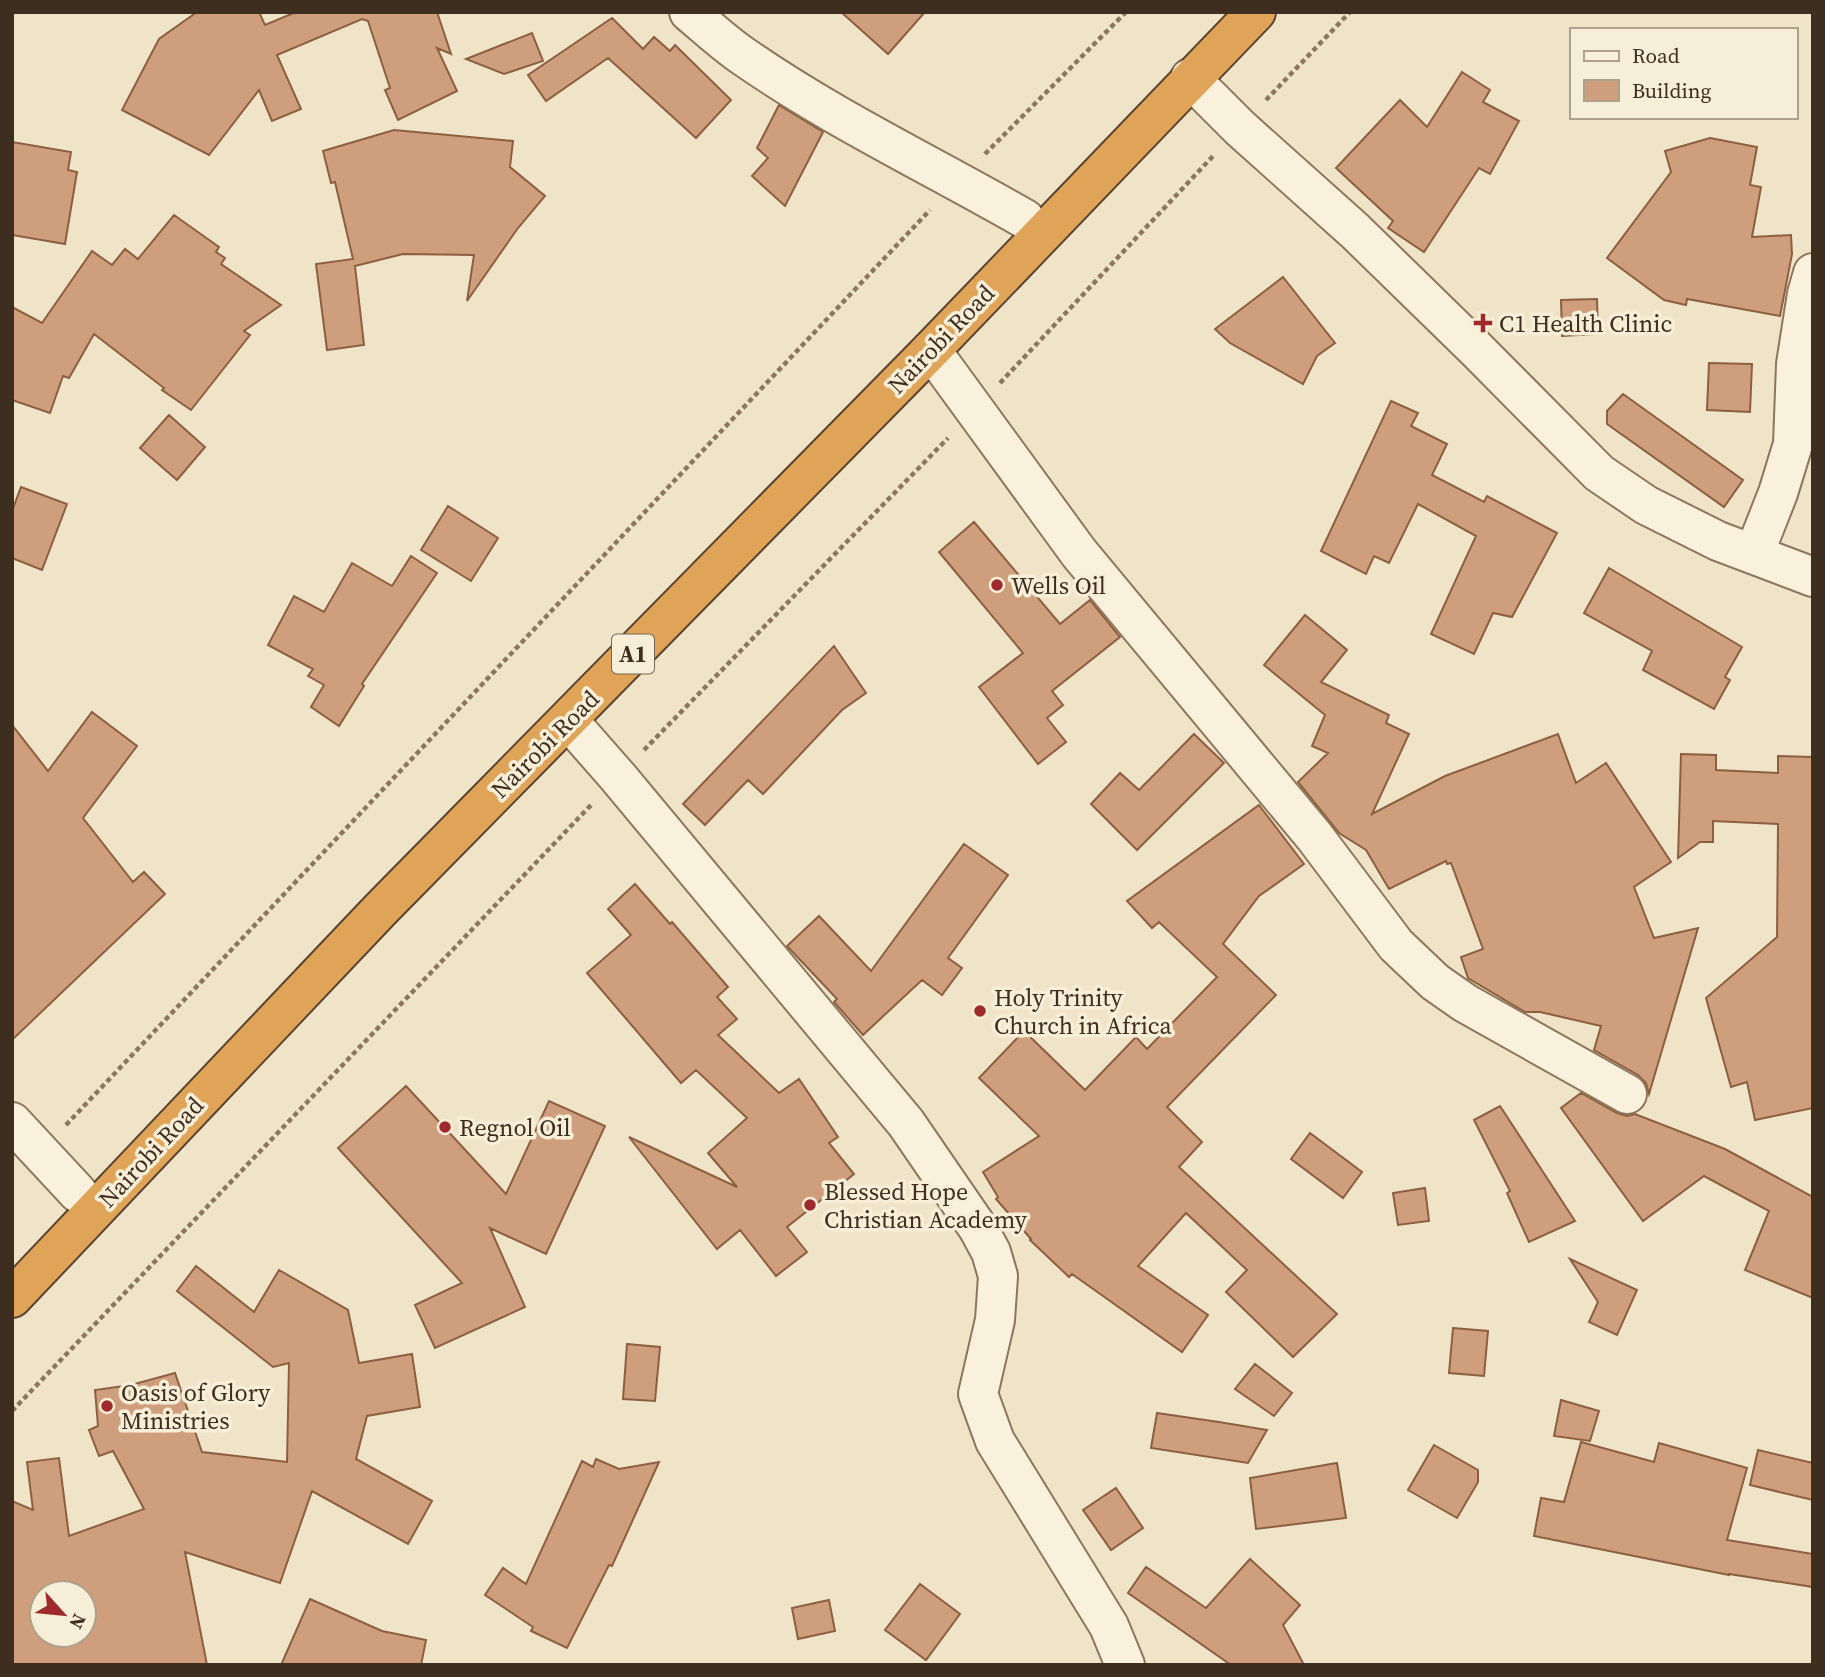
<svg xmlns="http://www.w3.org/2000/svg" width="1825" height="1677" font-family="'Source Serif 4',serif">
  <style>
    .building { fill: #cf9f7d; stroke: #8d5f41; stroke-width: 2; fill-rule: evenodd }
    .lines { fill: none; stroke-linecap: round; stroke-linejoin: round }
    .minor-casing { stroke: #8d765c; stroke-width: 42 }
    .highway-casing { stroke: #5b4430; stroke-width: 42 }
    .path { stroke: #8d765c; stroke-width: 4.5; stroke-dasharray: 5 3.5; stroke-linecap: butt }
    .minor { stroke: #faf1dc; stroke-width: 38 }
    .highway { stroke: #e0a458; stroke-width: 38 }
    .poi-dot { fill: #9e2a2b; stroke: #f7eed8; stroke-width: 2.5 }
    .labels { text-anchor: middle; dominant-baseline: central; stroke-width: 7; stroke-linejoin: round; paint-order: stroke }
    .shield { fill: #f7eed8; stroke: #756857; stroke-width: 2 }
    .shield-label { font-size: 23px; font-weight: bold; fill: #3d2e20 }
    .poi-label { font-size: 24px; fill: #3d2e20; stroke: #f7eed8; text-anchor: start }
    .street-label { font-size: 24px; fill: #3d2e20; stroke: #f7eed8 }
  </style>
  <rect width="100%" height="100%" fill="#f0e4c8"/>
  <path class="building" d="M 197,12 L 259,12 L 265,25 L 296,12 L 437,12 L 451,54 L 437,48 L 457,91 L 398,120 L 385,90 L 390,88 L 368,21 L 362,19 L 277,55 L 301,109 L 272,121 L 259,90 L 209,155 L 122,110 L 159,39 Z
    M 841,12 L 925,12 L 888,54 Z
    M 612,18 L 643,49 L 654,37 L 670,51 L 675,45 L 731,100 L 696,138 L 608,58 L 546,101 L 528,75 Z
    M 532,33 L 543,61 L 504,74 L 466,59 Z
    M 1462,72 L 1490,90 L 1483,102 L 1519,121 L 1490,174 L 1479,168 L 1424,252 L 1388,228 L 1393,221 L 1336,168 L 1400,100 L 1427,127 Z
    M 779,105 L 823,132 L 785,206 L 752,176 L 768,158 L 757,148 Z
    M 394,130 L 513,141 L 510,167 L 545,196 L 518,228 L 467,301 L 474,255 L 403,254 L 355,266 L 364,345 L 327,350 L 316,264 L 353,259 L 335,182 L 331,183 L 323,151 Z
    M 1710,138 L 1757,147 L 1750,185 L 1761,187 L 1752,237 L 1791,235 L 1792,254 L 1780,316 L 1687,299 L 1686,305 L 1664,300 L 1607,258 L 1671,172 L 1665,151 Z
    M 12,142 L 71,152 L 68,170 L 77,172 L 65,244 L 12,235 Z
    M 174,215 L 219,247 L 216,252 L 225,258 L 221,264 L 281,305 L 244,331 L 250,335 L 191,410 L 162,390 L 164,388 L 94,334 L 69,378 L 63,376 L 50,413 L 12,400 L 12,307 L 42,323 L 92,251 L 112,265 L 125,249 L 138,259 Z
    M 1283,277 L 1335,343 L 1317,356 L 1303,384 L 1230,343 L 1215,329 Z
    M 1597,299 L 1598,334 L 1562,336 L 1561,300 Z
    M 1709,363 L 1752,364 L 1750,412 L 1707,410 Z
    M 1623,394 L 1743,480 L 1724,507 L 1607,424 L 1607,411 Z
    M 1391,401 L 1418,413 L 1411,426 L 1447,444 L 1432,475 L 1484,502 L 1487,496 L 1557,533 L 1512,617 L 1493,613 L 1474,654 L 1431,634 L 1476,536 L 1418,504 L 1389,563 L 1374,556 L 1366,574 L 1321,551 Z
    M 169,415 L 205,447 L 177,480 L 140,448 Z
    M 21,487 L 67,504 L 42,570 L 12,558 L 12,511 Z
    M 448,506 L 498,538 L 471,581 L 421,550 Z
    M 974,522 L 1060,624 L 1090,600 L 1120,637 L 1052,691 L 1063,705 L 1047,718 L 1066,742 L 1038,764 L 979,687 L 1023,653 L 939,552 Z
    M 411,556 L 437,573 L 362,684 L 364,686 L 339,726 L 311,707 L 324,685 L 308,676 L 313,669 L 268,645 L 294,596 L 324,612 L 352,563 L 392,586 Z
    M 1609,568 L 1742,647 L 1725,677 L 1730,680 L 1714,709 L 1643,670 L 1652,651 L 1584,613 Z
    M 1305,615 L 1347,650 L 1321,682 L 1389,715 L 1386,723 L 1409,734 L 1372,814 L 1445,776 L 1558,734 L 1576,783 L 1606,763 L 1671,862 L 1634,887 L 1654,938 L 1698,928 L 1649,1094 L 1646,1083 L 1638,1075 L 1594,1050 L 1601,1026 L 1540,1012 L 1525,1012 L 1468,978 L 1461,957 L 1483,949 L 1451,863 L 1447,864 L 1446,861 L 1389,889 L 1366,850 L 1339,833 L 1298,782 L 1328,753 L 1312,746 L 1325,715 L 1264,665 Z
    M 834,646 L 866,693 L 842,710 L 763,794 L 748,780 L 705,825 L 683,804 Z
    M 92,712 L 137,746 L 83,818 L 133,882 L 144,872 L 165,894 L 12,1040 L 12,725 L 48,771 Z
    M 1194,734 L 1224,763 L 1137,850 L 1091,804 L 1120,773 L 1139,790 Z
    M 1681,754 L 1716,755 L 1716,770 L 1778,773 L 1778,756 L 1813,757 L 1813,1108 L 1755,1120 L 1747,1082 L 1731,1087 L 1706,998 L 1777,937 L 1778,824 L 1713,821 L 1713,842 L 1700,842 L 1678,858 Z
    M 1259,805 L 1304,864 L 1259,896 L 1223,944 L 1276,995 L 1167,1107 L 1202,1142 L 1179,1167 L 1337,1314 L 1293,1357 L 1226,1292 L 1247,1270 L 1186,1213 L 1138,1266 L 1208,1315 L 1182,1352 L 1072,1274 L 1069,1277 L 1030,1240 L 1031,1239 L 996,1199 L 998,1197 L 983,1172 L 1039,1136 L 979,1078 L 1024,1031 L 1085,1090 L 1136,1037 L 1147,1049 L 1217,977 L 1159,922 L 1152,928 L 1127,901 Z
    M 964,844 L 1008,875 L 948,958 L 962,968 L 942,995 L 922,980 L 863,1035 L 834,1002 L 837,999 L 787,946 L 819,916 L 871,971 Z
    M 635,884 L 670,924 L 672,922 L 728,987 L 717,997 L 737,1019 L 718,1035 L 779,1093 L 799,1079 L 838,1137 L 829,1143 L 854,1174 L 787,1227 L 807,1252 L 776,1276 L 740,1230 L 717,1249 L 629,1137 L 737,1187 L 708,1153 L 747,1118 L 696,1070 L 681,1083 L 587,973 L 631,935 L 608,909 Z
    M 406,1086 L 506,1194 L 549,1101 L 605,1126 L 546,1254 L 490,1228 L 525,1307 L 435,1348 L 415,1305 L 462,1283 L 338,1148 Z
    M 1581,1093 L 1617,1113 L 1627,1116 L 1635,1114 L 1725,1149 L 1813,1197 L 1813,1298 L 1745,1270 L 1769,1211 L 1704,1176 L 1643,1221 L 1561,1108 Z
    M 1500,1106 L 1575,1221 L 1529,1242 L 1507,1193 L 1510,1191 L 1474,1120 Z
    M 1310,1133 L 1362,1172 L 1343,1198 L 1291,1159 Z
    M 1425,1188 L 1429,1221 L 1398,1225 L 1393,1193 Z
    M 1570,1259 L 1637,1290 L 1617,1335 L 1589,1322 L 1598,1302 Z
    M 196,1266 L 254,1312 L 279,1270 L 348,1310 L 359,1363 L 412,1354 L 420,1407 L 367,1416 L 356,1459 L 432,1501 L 408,1544 L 312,1491 L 280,1583 L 185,1552 L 207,1665 L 12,1665 L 12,1501 L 33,1510 L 27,1462 L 59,1458 L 69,1536 L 144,1509 L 113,1451 L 99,1456 L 89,1430 L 98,1426 L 95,1390 L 131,1385 L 175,1373 L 202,1452 L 287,1462 L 289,1363 L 273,1367 L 177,1291 ZM 42,1593 L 84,1593 L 84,1635 L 42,1635 Z
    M 1453,1328 L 1488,1331 L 1484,1376 L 1449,1373 Z
    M 627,1344 L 660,1347 L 655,1401 L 623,1399 Z
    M 1255,1364 L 1292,1393 L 1274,1416 L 1235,1389 Z
    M 1561,1400 L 1599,1411 L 1590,1441 L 1554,1436 Z
    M 1157,1413 L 1219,1422 L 1267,1430 L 1248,1463 L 1151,1448 Z
    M 1581,1442 L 1654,1462 L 1659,1443 L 1747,1468 L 1727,1540 L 1813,1554 L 1813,1587 L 1729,1574 L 1729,1575 L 1534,1536 L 1541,1498 L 1564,1502 Z
    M 1434,1445 L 1478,1470 L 1478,1482 L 1457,1518 L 1408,1490 Z
    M 1758,1450 L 1813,1463 L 1813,1500 L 1750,1485 Z
    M 596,1459 L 619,1469 L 659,1462 L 612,1566 L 609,1565 L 567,1648 L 531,1631 L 533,1627 L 485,1595 L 503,1568 L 526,1584 L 582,1461 L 593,1467 Z
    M 1337,1463 L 1346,1518 L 1256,1529 L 1250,1478 Z
    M 1116,1488 L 1143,1528 L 1111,1550 L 1083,1510 Z
    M 1250,1559 L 1300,1605 L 1283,1625 L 1304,1665 L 1231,1665 L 1128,1593 L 1146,1567 L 1206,1608 Z
    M 920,1584 L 960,1614 L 926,1660 L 885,1630 Z
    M 310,1599 L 382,1631 L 426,1640 L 421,1665 L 281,1665 Z
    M 829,1600 L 835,1631 L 798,1639 L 792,1608 Z"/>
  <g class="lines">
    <defs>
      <path id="minor" d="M 689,12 C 707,27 724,43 743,56 C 832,118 931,165 1025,219
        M 1190,78 L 1240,128 L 1355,231 L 1477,350 L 1599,473 L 1646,505 L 1718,541 L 1813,577
        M 931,350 L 1079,553 L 1314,836 L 1396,945 L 1435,982 L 1465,1003 L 1627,1094
        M 1754,554 L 1778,493 L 1793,444 L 1796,364 L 1807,294 L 1813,273
        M 568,720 L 618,777 L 906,1123 L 978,1228 L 991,1252 L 998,1276 L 995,1320 L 978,1394 L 995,1441 L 1109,1626 L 1125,1665
        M 12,1122 L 78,1193"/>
      <path id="highway" d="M 12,1298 L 380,910 L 931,350 L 1256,12"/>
    </defs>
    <use href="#minor" class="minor-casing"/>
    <use href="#highway" class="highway-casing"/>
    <path class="path" d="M 1266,100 L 1350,12
      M 985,154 L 1126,12
      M 1000,383 L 1214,155
      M 644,750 L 948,438
      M 66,1125 L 930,210
      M 12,1411 L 592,804"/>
    <use href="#minor" class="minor"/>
    <use href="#highway" class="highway"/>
  </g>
  <g class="poi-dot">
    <path d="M1479.5 312.5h7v7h7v7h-7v7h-7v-7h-7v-7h7z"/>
    <circle cx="997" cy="585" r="7"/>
    <circle cx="980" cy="1011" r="7"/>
    <circle cx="445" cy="1127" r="7"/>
    <circle cx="810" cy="1205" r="7"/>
    <circle cx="107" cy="1406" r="7"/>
  </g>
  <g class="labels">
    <rect class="shield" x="612" y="634.5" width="42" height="39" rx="5"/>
    <g class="shield-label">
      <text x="633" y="654">A1</text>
    </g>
    <g class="poi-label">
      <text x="1499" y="323">C1 Health Clinic</text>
      <text x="1011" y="585">Wells Oil</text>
      <text x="994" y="997">Holy Trinity<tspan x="994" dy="28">Church in Africa</tspan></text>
      <text x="459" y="1127">Regnol Oil</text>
      <text x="824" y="1191">Blessed Hope<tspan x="824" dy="28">Christian Academy</tspan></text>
      <text x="121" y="1392">Oasis of Glory<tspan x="121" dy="28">Ministries</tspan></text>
    </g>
    <g class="street-label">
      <text transform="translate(941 339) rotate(-46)">Nairobi Road</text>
      <text transform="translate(545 744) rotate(-45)">Nairobi Road</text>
      <text transform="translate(151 1152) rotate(-47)">Nairobi Road</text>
    </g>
  </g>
  <rect width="1825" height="1677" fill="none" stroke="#3d2e20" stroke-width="28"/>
  <rect x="1570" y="28" width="228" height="91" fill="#f7eed8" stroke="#ada18e" stroke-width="2"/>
  <rect x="1584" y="51" width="35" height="10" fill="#faf1dc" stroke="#ada18e" stroke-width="2"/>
  <text x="1632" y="63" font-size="21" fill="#3d2e20">Road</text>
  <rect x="1584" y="80" width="35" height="21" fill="#cf9f7d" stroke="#ada18e" stroke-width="2"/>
  <text x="1632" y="98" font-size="21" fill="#3d2e20">Building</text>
  <g transform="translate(63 1614) rotate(117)"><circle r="33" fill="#f7eed8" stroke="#ada18e" stroke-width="2"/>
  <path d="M0-5L12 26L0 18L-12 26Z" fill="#9e2a2b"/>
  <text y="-10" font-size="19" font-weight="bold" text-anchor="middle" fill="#3d2e20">N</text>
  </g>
</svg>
